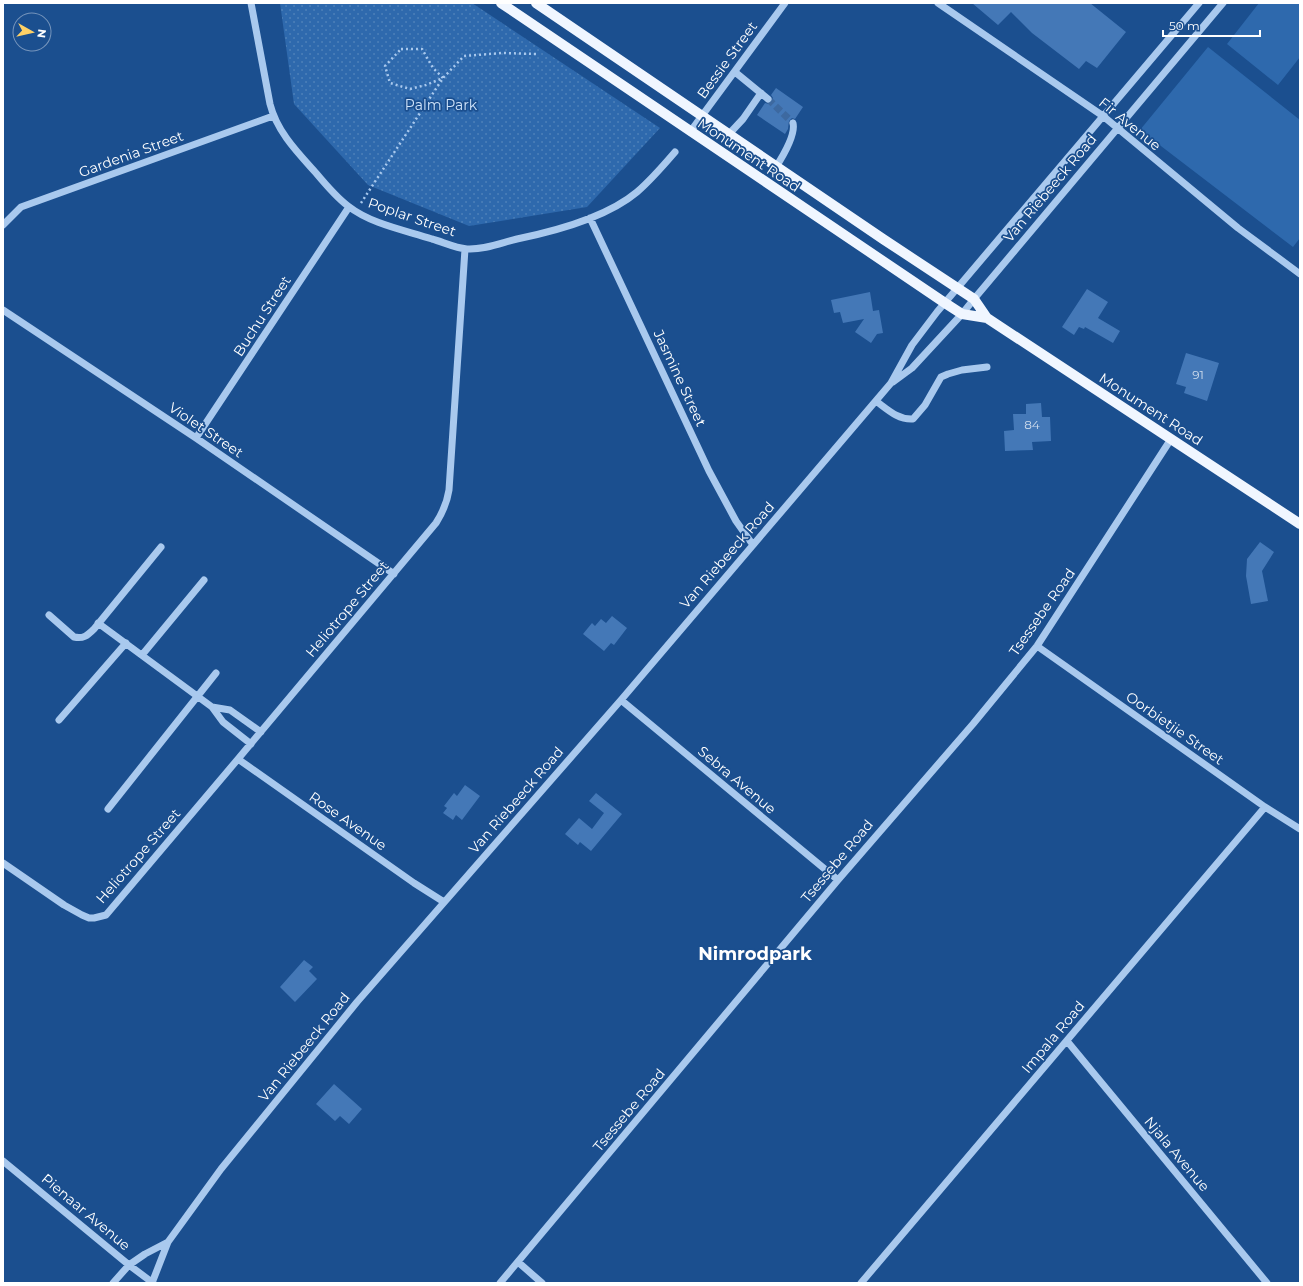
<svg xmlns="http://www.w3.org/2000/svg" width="1303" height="1286" font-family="Montserrat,sans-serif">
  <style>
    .park { fill: url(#park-dots) }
    .pitch { fill: #2e69ad }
    .building { fill: #4478b7 }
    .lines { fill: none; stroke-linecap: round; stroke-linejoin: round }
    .minor-tunnel { stroke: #3d69a0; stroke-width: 7; stroke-dasharray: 7 3.5; stroke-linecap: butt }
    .path { stroke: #a9c9ee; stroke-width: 2.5; stroke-dasharray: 2 3; stroke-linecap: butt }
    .minor { stroke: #a9c9ee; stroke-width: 7 }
    .major { stroke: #f0f6ff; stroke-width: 10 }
    .labels { text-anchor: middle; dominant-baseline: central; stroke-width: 3.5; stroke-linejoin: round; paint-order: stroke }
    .number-label { font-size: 12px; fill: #d0dded }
    .street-label { font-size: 14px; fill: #fff; stroke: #1b4f8f }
    .park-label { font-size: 14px; fill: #cfe3fa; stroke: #1b4f8f }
    .district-label { font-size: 18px; font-weight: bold; fill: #fff; stroke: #1b4f8f }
  </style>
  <defs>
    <pattern id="park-dots" width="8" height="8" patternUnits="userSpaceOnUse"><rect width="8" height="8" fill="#2e69ad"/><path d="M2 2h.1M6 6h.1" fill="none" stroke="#4d80b9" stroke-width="1.8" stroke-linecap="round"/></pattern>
  </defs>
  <rect width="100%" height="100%" fill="#1b4f8f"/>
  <path class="park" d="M 280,3 L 472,3 L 660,128 L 587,207 L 469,226 L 368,185 L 294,104 Z"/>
  <path class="pitch" d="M 1259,3 L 1300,3 L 1300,57 L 1278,85 L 1227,44 Z
    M 1208,47 L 1300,120 L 1300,238 L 1293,247 L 1140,130 Z"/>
  <path class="building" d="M 972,3 L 1090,3 L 1126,32 L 1097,68 L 1086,61 L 1079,69 L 1032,33 L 1011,12 L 998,25 Z
    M 776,88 L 803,107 L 795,119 L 792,118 L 789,121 L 788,129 L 785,134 L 757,115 L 765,103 L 769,104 L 772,102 L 773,98 L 771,95 Z
    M 1087,289 L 1108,302 L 1098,318 L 1120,331 L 1113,343 L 1085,327 L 1084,329 L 1079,327 L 1074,335 L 1062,327 Z
    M 870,292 L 873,311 L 879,310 L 883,333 L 877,334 L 871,343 L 855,332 L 864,319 L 843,323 L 840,312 L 834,313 L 831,300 Z
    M 1186,353 L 1219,363 L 1207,401 L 1184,393 L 1186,387 L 1176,384 Z
    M 1041,403 L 1042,417 L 1050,417 L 1051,441 L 1032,442 L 1033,450 L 1005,451 L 1004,431 L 1014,430 L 1013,414 L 1026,414 L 1026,404 Z
    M 1260,542 L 1274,552 L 1262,571 L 1268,601 L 1251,604 L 1246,576 L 1247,559 Z
    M 612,616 L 627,628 L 614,645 L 611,643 L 604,651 L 583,634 L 592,623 L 595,626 L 601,619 L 606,623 Z
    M 465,785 L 480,796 L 462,820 L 456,815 L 453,820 L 443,813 L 447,808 L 444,806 L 454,793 L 457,796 Z
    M 596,793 L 622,814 L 591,851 L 580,842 L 578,845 L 565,834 L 579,818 L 592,829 L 604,813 L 589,801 Z
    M 304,960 L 313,967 L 309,971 L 317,979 L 295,1002 L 280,987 Z
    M 334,1084 L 362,1109 L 349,1124 L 340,1116 L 335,1121 L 316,1104 Z"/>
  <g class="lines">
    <path class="minor-tunnel" d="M 768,99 L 793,123"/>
    <path class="path" d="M 401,49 L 422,49 L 433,68 L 443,78 L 426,85 L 410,89 L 390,83 L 385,66 Z
      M 361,203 L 443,78 L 464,56 L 502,53 L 537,54"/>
    <path class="minor" d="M 251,3 L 270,104 C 277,132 298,153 316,173 C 326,185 336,197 348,206 C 371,224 404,230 432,239 C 443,242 455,248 467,249 C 484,250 501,243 517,239 C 556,231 606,218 637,192 C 651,180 663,166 675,152
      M 938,3 L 1103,116 L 1238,228 L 1300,274
      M 735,72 L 768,99
      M 690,132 L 785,3
      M 729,134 L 743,119 L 761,93
      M 776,167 C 783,156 796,135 793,123
      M 590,218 L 709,471 L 736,521 L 753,545
      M 3,225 L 21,207 L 273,116
      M 3,310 L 196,438 L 394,574
      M 893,382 L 912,368 L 962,314 L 974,299 L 1223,3
      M 876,401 C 887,409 898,420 913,419 L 925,405 L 941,377 L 948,374 L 962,370 L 987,367
      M 196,438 L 349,207
      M 49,615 L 74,637 C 83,639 87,636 94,629 L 161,547
      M 98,623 L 212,707 L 223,722 L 251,744
      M 1037,646 L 1265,807 L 1300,829
      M 142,655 L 204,580
      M 621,700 L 838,880
      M 212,707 L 230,710 L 261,732
      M 59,720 L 126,643
      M 238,759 L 414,883 L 444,902
      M 108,809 L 216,673
      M 3,863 L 64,905 L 82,915 L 89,918 L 94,918 L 106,915 L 238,759 L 436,523 C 443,512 447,503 449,490 L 465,249
      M 1067,1041 L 1267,1283
      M 3,1161 L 129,1265 L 153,1283
      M 518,1262 L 542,1283
      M 113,1283 L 129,1265 L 145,1254 L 168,1242
      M 152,1283 L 168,1242 L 221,1169 L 357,1002 L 621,700 L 891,383 L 912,345 L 937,312 L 1199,3
      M 500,1283 L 838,880 L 973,724 L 1037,646 L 1171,439
      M 861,1283 L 1265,807"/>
    <path class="major" d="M 501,3 L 945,303 L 962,314 L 987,318
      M 536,3 L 883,239 L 974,299 L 987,318 L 1300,524"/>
  </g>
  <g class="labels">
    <g class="number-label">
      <text x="1198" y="374">91</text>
      <text x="1032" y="424">84</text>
    </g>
    <g class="street-label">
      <text transform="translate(727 60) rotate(-54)">Bessie Street</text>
      <text transform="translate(1130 124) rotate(39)">Fir Avenue</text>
      <text transform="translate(131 154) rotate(-20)">Gardenia Street</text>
      <text transform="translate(749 155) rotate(34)">Monument Road</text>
      <text transform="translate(1050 188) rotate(-50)">Van Riebeeck Road</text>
      <text transform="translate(412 217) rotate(19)">Poplar Street</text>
      <text transform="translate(262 316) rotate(-57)">Buchu Street</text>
      <text transform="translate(680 378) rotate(65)">Jasmine Street</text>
      <text transform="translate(1151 409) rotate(33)">Monument Road</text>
      <text transform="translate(206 430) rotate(34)">Violet Street</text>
      <text transform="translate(727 555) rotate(-49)">Van Riebeeck Road</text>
      <text transform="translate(347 609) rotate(-50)">Heliotrope Street</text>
      <text transform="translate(1042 612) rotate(-55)">Tsessebe Road</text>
      <text transform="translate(1175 728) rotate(35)">Oorbietjie Street</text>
      <text transform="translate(737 780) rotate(40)">Sebra Avenue</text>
      <text transform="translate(516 800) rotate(-49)">Van Riebeeck Road</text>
      <text transform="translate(348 821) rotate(35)">Rose Avenue</text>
      <text transform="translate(138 856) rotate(-49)">Heliotrope Street</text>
      <text transform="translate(837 861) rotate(-50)">Tsessebe Road</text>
      <text transform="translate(1053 1037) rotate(-50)">Impala Road</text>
      <text transform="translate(304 1047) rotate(-51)">Van Riebeeck Road</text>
      <text transform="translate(629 1110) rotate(-50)">Tsessebe Road</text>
      <text transform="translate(1177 1154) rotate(50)">Njala Avenue</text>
      <text transform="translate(86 1212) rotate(40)">Pienaar Avenue</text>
    </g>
    <g class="park-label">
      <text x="441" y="105">Palm Park</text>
    </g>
    <g class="district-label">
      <text x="755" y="954">Nimrodpark</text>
    </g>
  </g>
  <rect width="1303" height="1286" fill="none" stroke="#ffffff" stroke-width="8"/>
  <g transform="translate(32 32) rotate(98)"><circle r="19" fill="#1b4f8f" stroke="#7695bc"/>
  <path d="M0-3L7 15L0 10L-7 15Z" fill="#ffd166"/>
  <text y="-6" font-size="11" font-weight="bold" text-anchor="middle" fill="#ffffff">N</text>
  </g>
  <path d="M1163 30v6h97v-6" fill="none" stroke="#ffffff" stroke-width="2"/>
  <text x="1169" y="30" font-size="12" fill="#ffffff" stroke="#1b4f8f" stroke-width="3" paint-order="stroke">50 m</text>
</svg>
